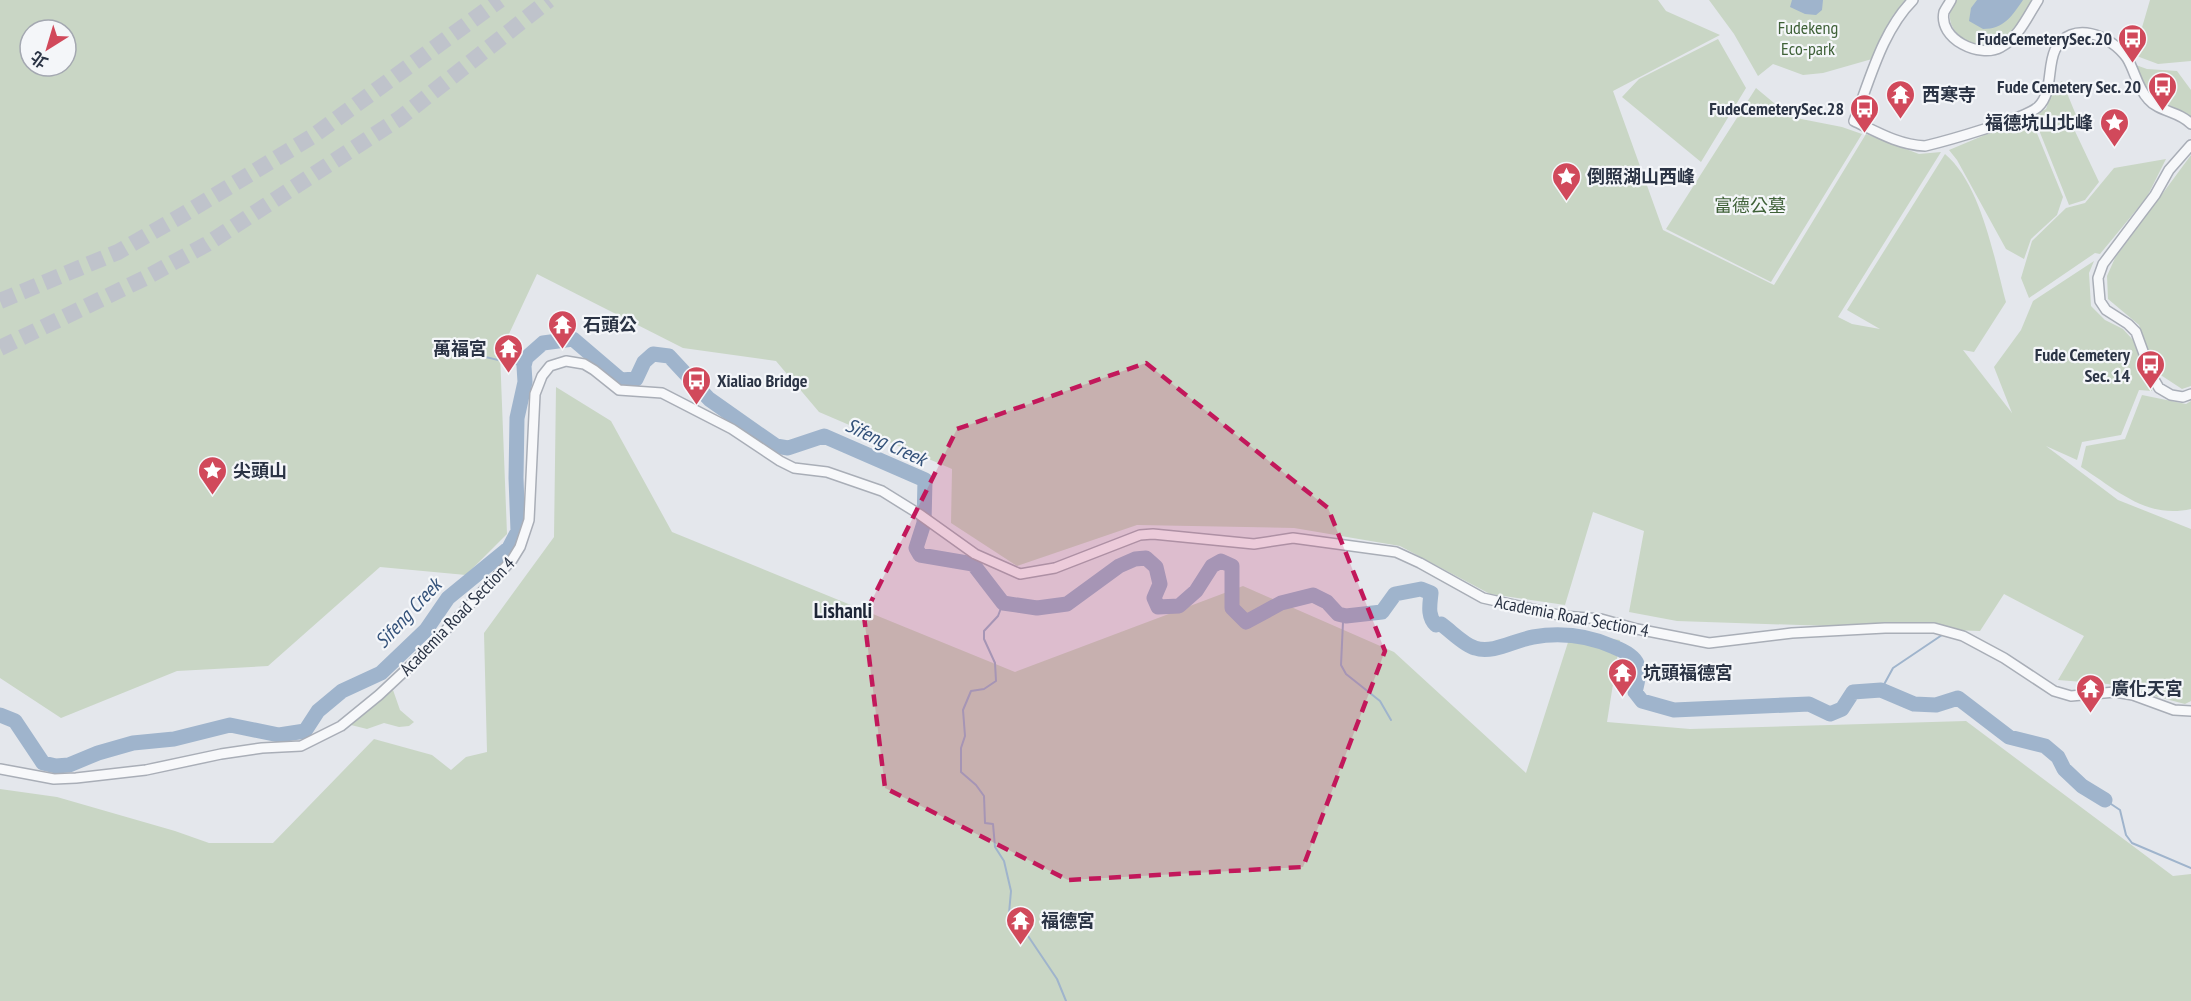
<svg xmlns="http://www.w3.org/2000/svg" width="2191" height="1001" font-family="'PT Sans Narrow','Noto Sans TC',sans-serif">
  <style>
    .green { fill: #c9d6c5; fill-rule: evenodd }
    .water { fill: #9fb4cc }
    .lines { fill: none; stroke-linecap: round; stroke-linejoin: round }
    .stream { stroke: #9fb4cc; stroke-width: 2 }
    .river { stroke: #9fb4cc; stroke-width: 15 }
    .motorway-tunnel { stroke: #bfc3cb; stroke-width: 16; stroke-dasharray: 16 8; stroke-linecap: butt }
    .minor-casing { stroke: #a9aeb7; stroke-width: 12 }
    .minor { stroke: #f7f8fa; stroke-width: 9 }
    .marked { fill: #c2185b; fill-opacity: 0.2; stroke: #c2185b; stroke-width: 4.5; stroke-dasharray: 12 8; stroke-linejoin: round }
    .labels { text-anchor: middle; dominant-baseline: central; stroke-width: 4.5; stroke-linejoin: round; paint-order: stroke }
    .park-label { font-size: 18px; fill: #3f6138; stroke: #f4f6f9 }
    .poi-label { font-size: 18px; font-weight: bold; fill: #2b3445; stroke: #f4f6f9; text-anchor: start }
    .street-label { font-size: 18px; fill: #2b3445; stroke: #f4f6f9 }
    .water-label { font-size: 20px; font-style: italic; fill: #34527a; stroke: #f4f6f9 }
    .quarter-label { font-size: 21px; font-weight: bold; fill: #1d2536; stroke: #f4f6f9 }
  </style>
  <rect width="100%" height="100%" fill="#e4e7ec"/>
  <path class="green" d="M 0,0 L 1658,0 L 1666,11 L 1720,35 L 1613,91 L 1663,230 L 1774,285 L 1866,134 L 1919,154 L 1941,152 L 1838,317 L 1852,324 L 1880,329 L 1847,310 L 1945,154 C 1981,184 1994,258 2006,302 L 1974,352 L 1963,350 L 2012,413 L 1994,367 L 2021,330 L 2033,301 L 2094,261 L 2089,273 L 2091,306 L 2105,320 L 2123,329 L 2133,340 L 2152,391 L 2139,390 L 2121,435 L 2082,442 L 2077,460 L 2046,446 L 2118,500 L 2191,529 L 2191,701 L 2185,704 L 2108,684 L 2058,680 L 2084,636 L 2004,594 L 1980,631 L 1677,621 L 1629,612 L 1644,531 L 1593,512 L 1565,605 L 1490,594 L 1400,546 L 1294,528 L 1137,525 L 1017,566 L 951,523 L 952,469 L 819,412 L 776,361 L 683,348 L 537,274 L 500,353 L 507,534 L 466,575 L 380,567 L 268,666 L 177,671 L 61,718 L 0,678 ZM 30,30 L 66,30 L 66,66 L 30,66 Z
    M 1709,0 L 1905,0 L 1891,18 L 1872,59 L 1823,73 L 1803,75 L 1773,64 L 1758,76 L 1734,34 Z
    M 1956,0 L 2033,0 C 2024,14 2015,32 2001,41 C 1976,58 1934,27 1956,0 Z
    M 2150,0 L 2191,0 L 2191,61 L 2158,64 L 2134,55 Z
    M 1718,39 L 1746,88 L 1701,162 L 1622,97 L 1639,79 Z
    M 2133,64 L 2147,69 L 2177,71 L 2191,90 L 2191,120 L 2187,115 L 2151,95 Z
    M 2062,81 L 2076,115 L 2073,127 L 2099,182 L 2085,200 L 2069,205 L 2033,115 L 2046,109 L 2054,87 Z
    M 1756,88 L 1791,117 L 1842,127 L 1862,134 L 1771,282 L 1666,229 Z
    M 2030,116 L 2063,197 L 2057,215 L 2031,239 L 2024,259 L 2006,249 L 1957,160 L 1949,150 Z
    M 2191,155 L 2191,386 L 2182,389 L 2156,372 L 2139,325 L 2108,299 L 2107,276 L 2115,258 Z
    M 2166,159 L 2147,197 L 2100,254 L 2095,253 L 2029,298 L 2021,278 L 2032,241 L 2066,208 L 2085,203 L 2114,168 Z
    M 556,387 L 611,421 L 672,532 L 1015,672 L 1243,586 L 1394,652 L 1526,773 L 1571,633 L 1620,640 L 1607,722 L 1690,729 L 1966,721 L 2173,876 L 2191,874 L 2191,1001 L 0,1001 L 0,789 L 57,797 L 175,831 L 209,843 L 273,843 L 374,739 L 432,755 L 451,770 L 466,757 L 487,752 L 484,633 L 554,537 Z
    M 2142,395 L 2186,404 L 2191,401 L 2191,509 C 2146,519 2117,490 2081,467 L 2086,446 L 2125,439 Z
    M 393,690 L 400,710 L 414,722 L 409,726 L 399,727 L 384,723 L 367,729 L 351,725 Z"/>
  <path class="water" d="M 1792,0 L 1823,0 L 1822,10 L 1816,15 L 1805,14 L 1790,7 Z
    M 1977,0 L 2023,0 C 2012,16 2004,29 1983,29 L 1969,21 L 1971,8 Z"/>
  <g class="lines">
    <path class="stream" d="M 466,344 L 477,355 L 524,366
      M 1003,603 L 998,616 L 984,631 L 984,639 L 995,663 L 996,681 L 984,689 L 971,691 L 963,710 L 965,736 L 961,748 L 961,772 L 976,785 L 984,796 L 985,823 L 993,824 L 995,847 L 1004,861 L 1011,891 L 1008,924 L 1022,927 L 1057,979 L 1066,1001
      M 1346,616 L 1343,622 L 1341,665 L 1346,674 L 1380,701 L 1391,720
      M 1881,690 L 1893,668 L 1942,635
      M 2105,800 L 2120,810 L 2126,835 L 2132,843 L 2191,868"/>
    <path class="river" d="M 0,715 L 15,721 L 43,763 L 56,766 L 69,765 L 98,753 L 133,743 L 174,739 L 230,725 L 279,735 L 305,731 L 318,711 L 342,691 L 381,673 L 426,630 L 448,598 L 509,548 L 518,531 L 516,478 L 517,418 L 525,382 L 524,366 L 526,358 L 543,343 L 573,339 L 621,380 L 636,379 L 644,362 L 653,354 L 669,356 L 709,399 L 776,446 L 788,448 L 824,436 L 925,480 L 924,523 L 916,548 L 920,555 L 973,564 L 1003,603 L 1037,608 L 1067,604 L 1119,566 L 1135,559 L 1146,558 L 1156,567 L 1160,584 L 1154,598 L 1158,607 L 1179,606 L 1196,591 L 1212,566 L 1221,561 L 1232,566 L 1232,608 L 1246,622 L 1281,603 L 1313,595 L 1327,602 L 1338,614 L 1346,616 L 1382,612 L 1395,594 L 1421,589 L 1431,593 C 1430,604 1427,616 1436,625 L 1441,624 C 1451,631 1464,645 1475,648 C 1493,654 1515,640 1533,637 C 1562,632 1587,635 1614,647 C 1640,657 1642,666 1635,692 L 1642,701 L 1674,710 L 1809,704 L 1830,714 L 1842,709 L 1853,692 L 1881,690 L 1914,704 L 1936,705 L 1958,698 L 2009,737 L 2045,746 L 2058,757 L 2064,769 L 2082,786 L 2105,800"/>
    <path class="motorway-tunnel" d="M 0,301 L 118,252 L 184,214 L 313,136 L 500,0
      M 0,348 L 145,278 L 207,244 L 400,118 L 549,0"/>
    <defs>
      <path id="minor" d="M 1913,0 C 1882,31 1870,80 1854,121 C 1877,132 1899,145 1925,146 C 1946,141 2024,119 2038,107 C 2053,93 2047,67 2055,50 C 2071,19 2111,35 2127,58 C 2135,71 2137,87 2148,99 C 2159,112 2179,111 2191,124
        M 1951,0 C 1949,4 1946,8 1944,12 C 1938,39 1980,59 2001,47 C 2018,38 2028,16 2038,0
        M 2191,145 L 2169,170 L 2155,195 L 2103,264 L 2098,278 L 2100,301 L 2106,310 L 2128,324 L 2136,332 L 2152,376 L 2159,388 L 2171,395 L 2183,397 L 2191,394
        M 0,769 L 54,779 L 76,778 L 146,770 L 221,754 L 262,748 L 301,746 L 341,726 L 379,695 L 425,652 L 512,560 L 520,547 L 529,520 L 535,394 L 542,376 L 550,366 L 566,361 L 584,364 L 594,370 L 619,390 L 662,393 L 732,429 L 780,461 L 794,468 L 827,472 L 882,491 L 919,514 L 975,554 L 1020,574 L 1055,568 L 1140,535 L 1153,534 L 1254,544 L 1293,538 L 1396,552 L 1420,563 L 1483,598 L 1563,616 L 1601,619 L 1637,629 L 1709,643 L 1792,633 L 1885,628 L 1934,628 L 1963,636 L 2004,658 L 2054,691 L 2071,696 L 2115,692 L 2133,695 L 2174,710 L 2191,711"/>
    </defs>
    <use href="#minor" class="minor-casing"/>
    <use href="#minor" class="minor"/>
  </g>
  <path class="marked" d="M 1146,363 L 1328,508 L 1385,651 L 1303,867 L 1068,880 L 885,788 L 864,616 L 957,429 Z"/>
  <defs>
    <symbol id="bus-pin" viewBox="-11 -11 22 30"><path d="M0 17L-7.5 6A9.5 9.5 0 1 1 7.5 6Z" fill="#d1495b" stroke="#f4f6f9"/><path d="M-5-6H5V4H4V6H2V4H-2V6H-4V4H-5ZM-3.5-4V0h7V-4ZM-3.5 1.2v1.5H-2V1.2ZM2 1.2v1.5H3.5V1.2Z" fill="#fff"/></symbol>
    <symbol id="temple-pin" viewBox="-11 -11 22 30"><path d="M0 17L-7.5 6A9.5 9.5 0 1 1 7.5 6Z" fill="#d1495b" stroke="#f4f6f9"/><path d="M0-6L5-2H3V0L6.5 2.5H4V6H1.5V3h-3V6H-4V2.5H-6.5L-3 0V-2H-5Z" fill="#fff"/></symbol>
    <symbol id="sight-pin" viewBox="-11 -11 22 30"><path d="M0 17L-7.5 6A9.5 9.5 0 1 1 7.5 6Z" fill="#d1495b" stroke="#f4f6f9"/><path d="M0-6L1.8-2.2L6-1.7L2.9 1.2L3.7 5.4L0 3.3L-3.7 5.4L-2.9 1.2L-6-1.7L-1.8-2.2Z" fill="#fff"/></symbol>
  </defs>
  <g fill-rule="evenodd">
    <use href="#bus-pin" x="2116" y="22" width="33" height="45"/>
    <use href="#bus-pin" x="2146" y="70" width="33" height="45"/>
    <use href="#temple-pin" x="1884" y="78" width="33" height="45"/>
    <use href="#bus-pin" x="1848" y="92" width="33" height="45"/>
    <use href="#sight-pin" x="2098" y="106" width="33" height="45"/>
    <use href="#sight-pin" x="1550" y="160" width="33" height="45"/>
    <use href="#temple-pin" x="546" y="308" width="33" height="45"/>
    <use href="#temple-pin" x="492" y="332" width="33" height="45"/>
    <use href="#bus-pin" x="2134" y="348" width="33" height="45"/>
    <use href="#bus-pin" x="680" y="364" width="33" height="45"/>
    <use href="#sight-pin" x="196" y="454" width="33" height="45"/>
    <use href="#temple-pin" x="1606" y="656" width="33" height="45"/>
    <use href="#temple-pin" x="2074" y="672" width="33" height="45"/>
    <use href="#temple-pin" x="1004" y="904" width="33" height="45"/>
  </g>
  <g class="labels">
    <g class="park-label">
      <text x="1808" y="27">Fudekeng<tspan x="1808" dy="21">Eco-park</tspan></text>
      <text x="1750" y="205">富德公墓</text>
    </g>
    <g class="poi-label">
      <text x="2112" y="38" text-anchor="end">FudeCemeterySec.20</text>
      <text x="2141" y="86" text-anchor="end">Fude Cemetery Sec. 20</text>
      <text x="1922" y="94">西寒寺</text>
      <text x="1844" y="108" text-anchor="end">FudeCemeterySec.28</text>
      <text x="2093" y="122" text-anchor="end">福德坑山北峰</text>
      <text x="1587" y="176">倒照湖山西峰</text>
      <text x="583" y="324">石頭公</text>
      <text x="487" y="348" text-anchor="end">萬福宮</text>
      <text x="2130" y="354" text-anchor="end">Fude Cemetery<tspan x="2130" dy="21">Sec. 14</tspan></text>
      <text x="717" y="380">Xialiao Bridge</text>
      <text x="233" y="470">尖頭山</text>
      <text x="1643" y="672">坑頭福德宮</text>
      <text x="2111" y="688">廣化天宮</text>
      <text x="1041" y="920">福德宮</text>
    </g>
    <g class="street-label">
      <text transform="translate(457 616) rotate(-46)">Academia Road Section 4</text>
      <text transform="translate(1572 616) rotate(11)">Academia Road Section 4</text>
    </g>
    <g class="water-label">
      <text transform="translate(886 442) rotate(25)">Sifeng Creek</text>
      <text transform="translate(408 613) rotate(-47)">Sifeng Creek</text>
    </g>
    <g class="quarter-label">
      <text x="843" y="610">Lishanli</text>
    </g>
  </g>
  <g transform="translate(48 48) rotate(217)"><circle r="28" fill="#f4f6f9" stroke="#a4a8b1" stroke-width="1.5"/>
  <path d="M0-4.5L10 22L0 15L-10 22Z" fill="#d1495b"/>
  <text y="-9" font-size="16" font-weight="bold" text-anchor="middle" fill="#2b3445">北</text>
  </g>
</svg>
